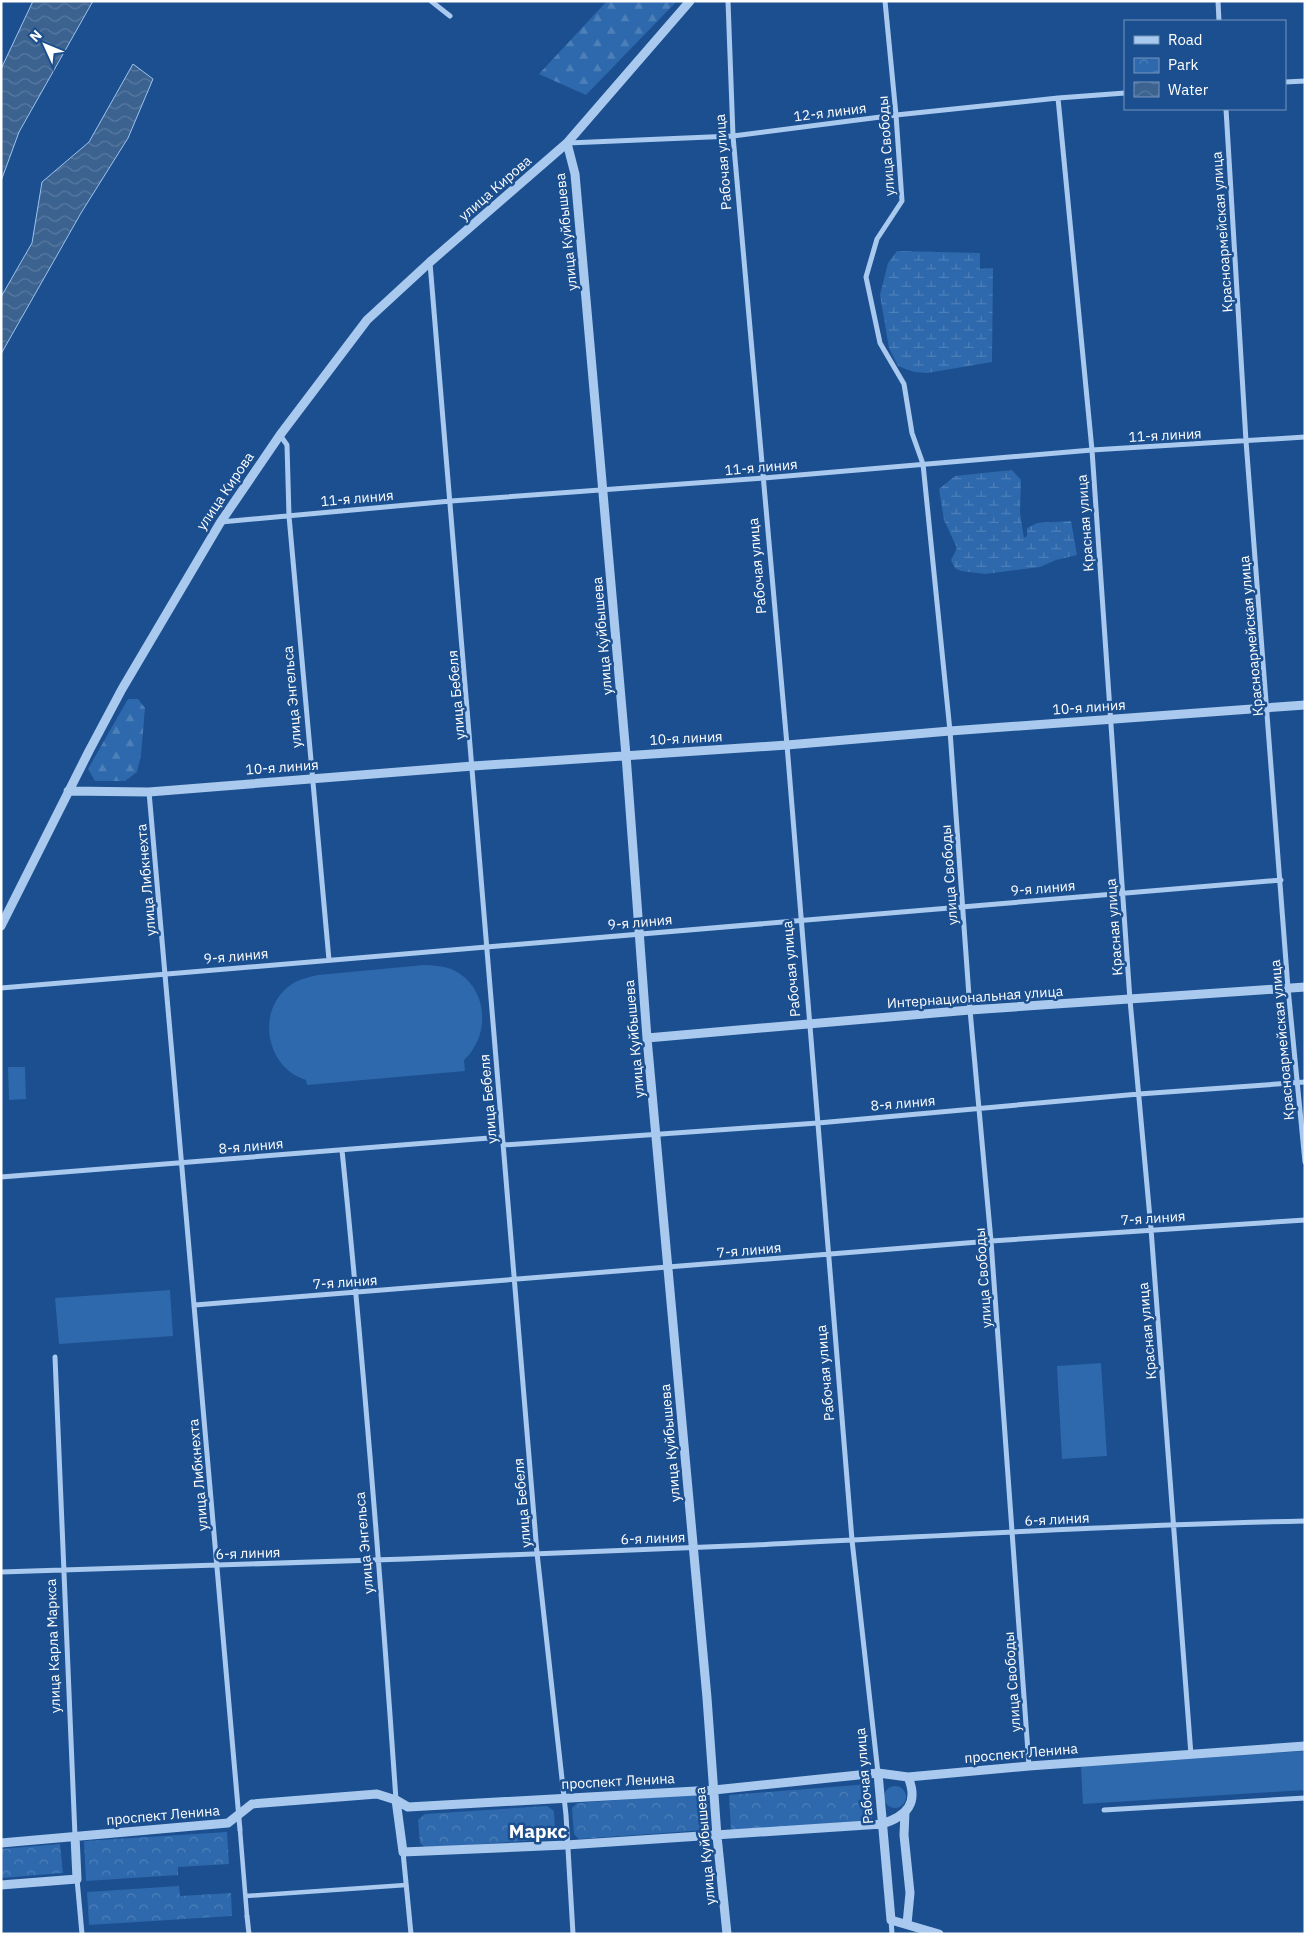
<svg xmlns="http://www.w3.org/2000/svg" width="1306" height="1935" font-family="'IBM Plex Sans',sans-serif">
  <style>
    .grass { fill: #2e69ad }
    .forest { fill: url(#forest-firs) }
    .wetland { fill: url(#wetland-marsh) }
    .park { fill: url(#park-crowns) }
    .water { fill: url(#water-waves); stroke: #9cc4f0 }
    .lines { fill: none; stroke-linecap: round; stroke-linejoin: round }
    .pedestrian { stroke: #a9c9ee; stroke-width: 4.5 }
    .minor { stroke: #a9c9ee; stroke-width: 5 }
    .tertiary { stroke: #a9c9ee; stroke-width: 9 }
    .labels { text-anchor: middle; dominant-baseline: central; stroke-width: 5; stroke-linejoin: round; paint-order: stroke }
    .street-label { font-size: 14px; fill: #fff; stroke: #1b4f8f }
    .district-label { font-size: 19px; font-weight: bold; fill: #fff; stroke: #1b4f8f }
  </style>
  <defs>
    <pattern id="forest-firs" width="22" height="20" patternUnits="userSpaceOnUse" patternTransform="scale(1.25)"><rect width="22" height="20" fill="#2e69ad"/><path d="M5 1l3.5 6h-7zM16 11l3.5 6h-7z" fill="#4d80b9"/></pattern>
    <pattern id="wetland-marsh" width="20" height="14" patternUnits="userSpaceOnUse" patternTransform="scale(1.25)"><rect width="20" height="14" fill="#2e69ad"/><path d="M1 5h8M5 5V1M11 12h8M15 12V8" fill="none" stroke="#4d80b9"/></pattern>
    <pattern id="park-crowns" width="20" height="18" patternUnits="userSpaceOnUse" patternTransform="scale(1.25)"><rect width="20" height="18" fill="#2e69ad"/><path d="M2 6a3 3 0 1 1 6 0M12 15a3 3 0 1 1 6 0" fill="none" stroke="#4d80b9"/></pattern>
    <pattern id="water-waves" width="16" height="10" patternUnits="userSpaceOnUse" patternTransform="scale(1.25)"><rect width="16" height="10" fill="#3c6290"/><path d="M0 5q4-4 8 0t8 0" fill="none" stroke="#597aa1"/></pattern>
  </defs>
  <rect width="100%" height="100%" fill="#1b4f8f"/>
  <path class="grass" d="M 424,965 C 433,965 442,966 451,969 C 488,985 492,1034 464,1060 L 465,1071 L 307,1085 L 306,1080 C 265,1067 255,1009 292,984 C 300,979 309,977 318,975 Z
    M 8,1067 L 25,1067 L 26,1099 L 9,1100 Z
    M 170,1290 L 173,1336 L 59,1344 L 55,1298 Z
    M 1101,1363 L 1107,1456 L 1062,1459 L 1057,1366 Z
    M 1305,1751 L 1305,1790 L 1083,1804 L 1081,1766 Z
    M884 1797a11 11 0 1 1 22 0a11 11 0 1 1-22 0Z"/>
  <path class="forest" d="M 607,1 L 677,1 L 586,95 L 539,74 Z
    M 128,699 L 138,699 L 145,708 L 141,755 L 137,772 L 125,781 L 95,781 L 88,769 Z"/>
  <path class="wetland" d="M 897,251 L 980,253 L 980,269 L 993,268 L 992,362 L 927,373 L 914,372 L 898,366 L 889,348 L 880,295 L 888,263 Z
    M 1012,470 L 1021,480 L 1020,513 L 1024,538 L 1027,536 L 1027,528 L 1037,523 L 1071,521 L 1077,555 L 1056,560 L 1040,567 L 985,574 L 961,571 L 955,568 L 951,560 L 957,548 L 944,520 L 939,489 L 955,476 Z"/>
  <path class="park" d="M 870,1784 L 872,1820 L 731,1831 L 729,1795 Z
    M 702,1794 L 705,1830 L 579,1839 L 574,1834 L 572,1808 L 577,1803 Z
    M 547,1806 L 554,1811 L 555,1834 L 550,1839 L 426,1848 L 420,1843 L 418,1820 L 425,1814 Z
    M 227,1832 L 229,1864 L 178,1867 L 178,1875 L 86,1881 L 84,1841 Z
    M 60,1844 L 63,1873 L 1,1878 L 1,1849 Z
    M 179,1886 L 180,1896 L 231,1893 L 232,1916 L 89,1925 L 87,1892 Z"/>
  <path class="water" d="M 33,1 L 93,1 L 19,132 L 1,181 L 1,69 Z
    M 133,64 L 153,79 L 128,138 L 81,213 L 1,354 L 1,297 L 32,243 L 42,182 L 89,142 Z"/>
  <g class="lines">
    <path class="pedestrian" d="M 240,1830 L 247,1916
      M 246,1896 L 406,1885"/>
    <path class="minor" d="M 431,1 L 450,16
      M 728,1 L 733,136 L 787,745 L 852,1540 L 878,1773
      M 885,1 L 896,115 L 902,201 L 877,239 L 866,277 L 880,343 L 904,384 L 912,433 L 923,464 L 950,731 L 970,1010 L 991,1241 L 1029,1766
      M 1218,1 L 1219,21
      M 1285,82 L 1305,81
      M 1058,98 L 1092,450 L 1130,1000 L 1151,1229 L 1191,1755
      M 1226,109 L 1246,441 L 1288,988 L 1305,1162
      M 568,143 L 733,136 L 896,115 L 1058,98 L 1125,93
      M 430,263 L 537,1553 L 566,1815 L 573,1934
      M 280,435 L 287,445 L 289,516 L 329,960
      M 221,522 L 451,501 L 764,478 L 1092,450 L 1305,437
      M 149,792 L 240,1830
      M 1,988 L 1281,880
      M 503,1145 L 818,1123 L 1139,1094 L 1305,1082
      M 342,1150 C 364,1367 381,1583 396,1800
      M 1,1177 L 502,1137
      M 195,1305 L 991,1241 L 1305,1220
      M 55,1357 L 75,1836
      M 1,1572 C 252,1565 504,1556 755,1545 C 938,1536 1121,1525 1305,1521
      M 1104,1810 L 1305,1798
      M 403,1852 L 411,1934
      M 77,1879 L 82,1934
      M 247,1916 L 249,1934
      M 891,1920 L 892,1934"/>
    <path class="tertiary" d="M 567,143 L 575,174 L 626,755 L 647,1038 L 707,1698 L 717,1836 L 727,1934
      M 68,791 L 149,792 L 473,766 L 787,745 L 950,731 L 1305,705
      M 1,926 L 89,751 L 122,689 L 220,523 L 280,435 L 367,320 L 430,262 L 567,143 L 690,1
      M 647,1038 L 970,1010 L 1305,987
      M 878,1773 L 891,1920 L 939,1934
      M 396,1800 L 403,1852 L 566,1845 L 882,1824 C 907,1816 919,1803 908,1777
      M 905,1812 L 904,1835 L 910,1893 L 907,1924
      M 1,1843 L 228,1823 L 252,1804 L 377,1794 L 396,1800 L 408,1807 L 714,1790 L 878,1773 L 908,1777 L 1029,1766 L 1305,1746
      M 1,1885 L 77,1879 L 75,1836"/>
  </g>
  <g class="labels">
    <g class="street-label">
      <text transform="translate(830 112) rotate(-7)">12-я линия</text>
      <text transform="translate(886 146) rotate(-94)">улица Свободы</text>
      <text transform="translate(723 162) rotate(-94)">Рабочая улица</text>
      <text transform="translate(495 188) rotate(-41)">улица Кирова</text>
      <text transform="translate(566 232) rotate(-96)">улица Куйбышева</text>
      <text transform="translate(1222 232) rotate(-94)">Красноармейская улица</text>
      <text transform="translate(1165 435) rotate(-3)">11-я линия</text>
      <text transform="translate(761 467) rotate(-5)">11-я линия</text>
      <text transform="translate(225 491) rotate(-56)">улица Кирова</text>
      <text transform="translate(357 498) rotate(-5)">11-я линия</text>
      <text transform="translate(1085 523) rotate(-94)">Красная улица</text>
      <text transform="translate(757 566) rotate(-95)">Рабочая улица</text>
      <text transform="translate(602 636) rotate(-95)">улица Куйбышева</text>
      <text transform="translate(1251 636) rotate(-95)">Красноармейская улица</text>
      <text transform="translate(456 695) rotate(-95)">улица Бебеля</text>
      <text transform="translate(292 697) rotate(-95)">улица Энгельса</text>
      <text transform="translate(1089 707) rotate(-4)">10-я линия</text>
      <text transform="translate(686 738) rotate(-3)">10-я линия</text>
      <text transform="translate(282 767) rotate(-4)">10-я линия</text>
      <text transform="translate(949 875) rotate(-94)">улица Свободы</text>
      <text transform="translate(146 880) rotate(-95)">улица Либкнехта</text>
      <text transform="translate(1043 888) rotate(-5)">9-я линия</text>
      <text transform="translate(640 922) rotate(-5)">9-я линия</text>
      <text transform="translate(1114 927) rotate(-94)">Красная улица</text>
      <text transform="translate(236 956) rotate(-5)">9-я линия</text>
      <text transform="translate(791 969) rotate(-95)">Рабочая улица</text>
      <text transform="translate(975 997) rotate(-4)">Интернациональная улица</text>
      <text transform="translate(634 1039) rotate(-95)">улица Куйбышева</text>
      <text transform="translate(1282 1040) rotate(-95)">Красноармейская улица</text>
      <text transform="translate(488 1099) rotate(-95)">улица Бебеля</text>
      <text transform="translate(903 1103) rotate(-5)">8-я линия</text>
      <text transform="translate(251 1146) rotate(-5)">8-я линия</text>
      <text transform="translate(1153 1218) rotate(-4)">7-я линия</text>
      <text transform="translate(749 1250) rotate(-5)">7-я линия</text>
      <text transform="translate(983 1278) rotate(-94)">улица Свободы</text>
      <text transform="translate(345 1282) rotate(-4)">7-я линия</text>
      <text transform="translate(1147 1331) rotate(-95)">Красная улица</text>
      <text transform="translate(825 1373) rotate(-95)">Рабочая улица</text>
      <text transform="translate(670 1443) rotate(-95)">улица Куйбышева</text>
      <text transform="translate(198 1475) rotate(-95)">улица Либкнехта</text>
      <text transform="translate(522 1503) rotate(-95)">улица Бебеля</text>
      <text transform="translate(1057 1519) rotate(-3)">6-я линия</text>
      <text transform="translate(653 1538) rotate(-2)">6-я линия</text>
      <text transform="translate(364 1543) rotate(-95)">улица Энгельса</text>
      <text transform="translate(248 1553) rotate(-2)">6-я линия</text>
      <text transform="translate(53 1646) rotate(-92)">улица Карла Маркса</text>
      <text transform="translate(1012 1682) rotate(-94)">улица Свободы</text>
      <text transform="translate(1021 1753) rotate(-5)">проспект Ленина</text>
      <text transform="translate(864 1776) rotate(-95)">Рабочая улица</text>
      <text transform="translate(618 1781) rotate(-3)">проспект Ленина</text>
      <text transform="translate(163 1815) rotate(-5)">проспект Ленина</text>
      <text transform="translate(705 1846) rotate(-95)">улица Куйбышева</text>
    </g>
    <g class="district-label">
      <text x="538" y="1831">Маркс</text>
    </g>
  </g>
  <rect width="1306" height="1935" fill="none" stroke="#ffffff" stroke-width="5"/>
  <rect x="1124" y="20" width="162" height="90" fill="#1b4f8f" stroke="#7695bc"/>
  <rect x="1134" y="36" width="25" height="8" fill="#a9c9ee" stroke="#7695bc"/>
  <text x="1168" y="45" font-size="15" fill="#ffffff">Road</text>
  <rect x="1134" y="58" width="25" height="15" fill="url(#park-crowns)" stroke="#7695bc"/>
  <text x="1168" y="70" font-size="15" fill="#ffffff">Park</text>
  <rect x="1134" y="82" width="25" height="15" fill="url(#water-waves)" stroke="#7695bc"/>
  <text x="1168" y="95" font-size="15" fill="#ffffff">Water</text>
  <g transform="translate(45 45) rotate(314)" stroke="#1b4f8f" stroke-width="4" paint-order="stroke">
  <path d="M0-4L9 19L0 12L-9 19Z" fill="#ffffff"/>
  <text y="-8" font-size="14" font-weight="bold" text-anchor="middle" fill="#ffffff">N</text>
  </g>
</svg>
